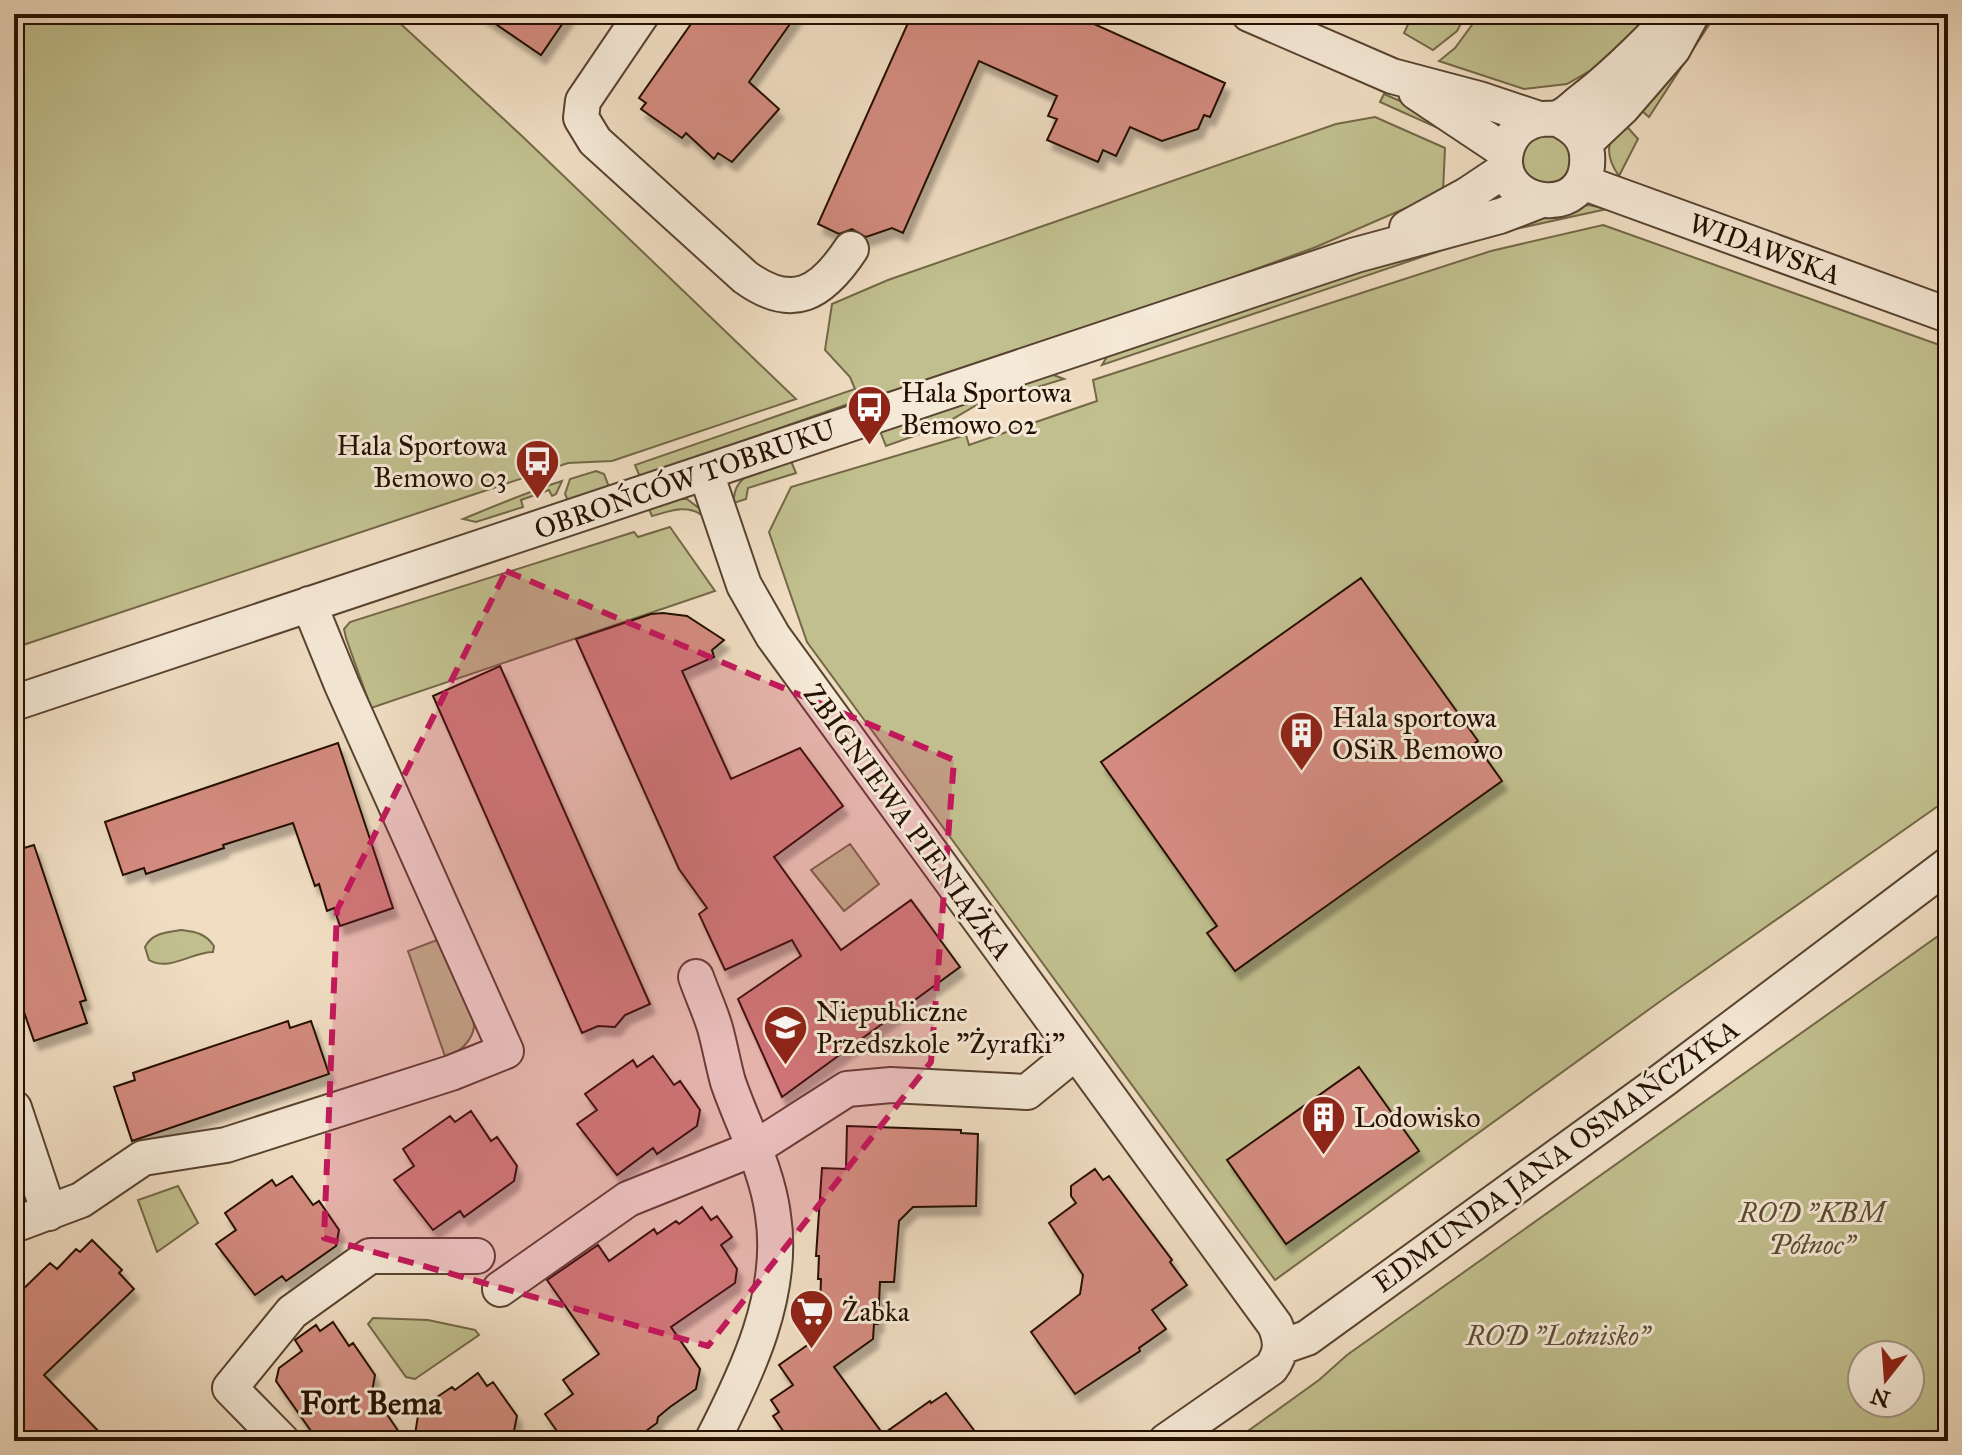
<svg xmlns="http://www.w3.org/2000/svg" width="1962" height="1455" font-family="'IM FELL Great Primer',serif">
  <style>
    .green { fill: #c1bf8e; stroke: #736847; stroke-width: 2; fill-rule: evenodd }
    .building { fill: #d38b7f; stroke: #251000; stroke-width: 2; filter: url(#shadow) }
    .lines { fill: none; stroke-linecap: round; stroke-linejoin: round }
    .minor-casing { stroke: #584330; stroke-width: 38 }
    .minor { stroke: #f5e9d7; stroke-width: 34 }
    .marked { fill: #c2185b; fill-opacity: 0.2; stroke: #c2185b; stroke-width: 6; stroke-dasharray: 16 10; stroke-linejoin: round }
    .labels { text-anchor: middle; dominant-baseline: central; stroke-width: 6; stroke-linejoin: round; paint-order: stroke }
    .street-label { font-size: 28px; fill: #251000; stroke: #f5e9d7 }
    .poi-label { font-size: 28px; fill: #251000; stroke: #f5e9d7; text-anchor: start }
    .park-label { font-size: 28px; font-style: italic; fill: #5c4d32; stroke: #f5e9d7 }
    .quarter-label { font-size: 32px; font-weight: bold; fill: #251000; stroke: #f5e9d7 }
  </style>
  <defs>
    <filter id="shadow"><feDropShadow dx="5" dy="9" stdDeviation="2" flood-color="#0004"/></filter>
  </defs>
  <rect width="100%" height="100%" fill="#f0ddc2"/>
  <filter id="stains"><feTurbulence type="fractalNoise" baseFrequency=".0025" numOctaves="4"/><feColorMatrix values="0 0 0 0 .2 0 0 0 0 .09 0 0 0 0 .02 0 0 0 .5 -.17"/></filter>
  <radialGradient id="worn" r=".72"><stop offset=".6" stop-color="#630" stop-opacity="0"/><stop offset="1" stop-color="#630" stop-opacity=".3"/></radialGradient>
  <path class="green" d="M 14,14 L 390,14 L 523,137 L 796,399 L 612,461 L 568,463 L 14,648 Z
    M 1413,14 L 1466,14 L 1457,31 L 1433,50 L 1404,33 Z
    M 1480,14 L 1661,14 L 1601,72 L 1588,72 L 1567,84 L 1524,89 L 1439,61 L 1455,48 Z
    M 1705,14 L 1716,14 L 1649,117 L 1636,106 Z
    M 1384,94 L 1451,123 L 1440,129 L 1380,102 Z
    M 1375,117 L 1445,148 L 1443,192 L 1316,247 L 1223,281 L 902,388 L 851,403 L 640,477 L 635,465 L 855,389 L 850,377 L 825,350 L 832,304 L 888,280 L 1336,124 Z
    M 1621,120 L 1638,139 L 1619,176 C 1604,155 1607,141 1621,120 Z
    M1521 159a25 25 0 1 1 50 0a25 25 0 1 1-50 0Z
    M 1589,205 L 1607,209 L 1497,233 L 1524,215 Z
    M 1603,225 L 1948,348 L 1948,799 L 1662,1000 L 1275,1280 L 807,642 L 769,532 L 791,487 L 966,435 L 969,445 L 1097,401 L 1093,380 L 1491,251 Z
    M 1473,231 L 1475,239 L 1102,365 L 1110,352 Z
    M 1048,373 L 1064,379 L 975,406 L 939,427 L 886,446 L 880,431 Z
    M 791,461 L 796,473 L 748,488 L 746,499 L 734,503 C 732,471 767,468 791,461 Z
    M 596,471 L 604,474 L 609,487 L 568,501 L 565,494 L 570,479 Z
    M 562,481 L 556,494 L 552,496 L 549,490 L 521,500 L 523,507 L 476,522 L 463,519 C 497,505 527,492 562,481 Z
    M 676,499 L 687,499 L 704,512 L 700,514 C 685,504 668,512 652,516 L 648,507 Z
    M 670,527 L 715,591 L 371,708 L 346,638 L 344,629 L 350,622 L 634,532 L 638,537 Z
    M 850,844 L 879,884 L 844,911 L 811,870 Z
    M 1948,929 L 1948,1441 L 1234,1441 L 1319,1380 L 1347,1355 ZM 1862,1355 L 1910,1355 L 1910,1403 L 1862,1403 Z
    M 181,930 C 196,932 205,933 214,946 L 213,952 C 192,952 169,972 149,960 L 145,947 C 152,933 167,932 181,930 Z
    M 437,940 C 446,957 475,1011 474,1027 C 472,1042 457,1053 446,1059 L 408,951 Z
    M 178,1186 L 198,1223 L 157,1252 L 138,1200 Z
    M 373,1318 L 428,1320 L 475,1330 L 479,1335 L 415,1379 L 406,1377 L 368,1324 Z"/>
  <path class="building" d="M 481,14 L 569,14 L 541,55 Z
    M 698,14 L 797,14 L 749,82 L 779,109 L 732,162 L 718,153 L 714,159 L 686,133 L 682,138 L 641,109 L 646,103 L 639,98 Z
    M 912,14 L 1072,14 L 1225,83 L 1210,117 L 1204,115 L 1198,129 L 1162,141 L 1130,127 L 1116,156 L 1103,150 L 1098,162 L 1047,140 L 1057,119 L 1048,116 L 1057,96 L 979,61 L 903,233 L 892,228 L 866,237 L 852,229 L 839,234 L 818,224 Z
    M 1361,578 L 1478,741 L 1475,743 L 1502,781 L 1235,971 L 1207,933 L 1217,926 L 1101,762 Z
    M 663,613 L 687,616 L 724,640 L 712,650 L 714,657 L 682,671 L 731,779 L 800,748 L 843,806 L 774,857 L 841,950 L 911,900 L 960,967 L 782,1097 L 738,999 L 801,956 L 792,940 L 725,970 L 699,914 L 707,908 L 679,869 L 576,639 L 651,614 Z
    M 500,666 L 650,1004 L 625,1015 L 615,1027 L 598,1026 L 582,1033 L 433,696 Z
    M 338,743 L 393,908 L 340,926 L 334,908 L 327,911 L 319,884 L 315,886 L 293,823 L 223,845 L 224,848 L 146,874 L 144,868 L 123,875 L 105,822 Z
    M 34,845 L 86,1000 L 80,1002 L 87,1023 L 34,1041 L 14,983 L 14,851 Z
    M 288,1021 L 290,1028 L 311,1021 L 329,1074 L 132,1141 L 114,1087 L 135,1080 L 133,1073 Z
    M 653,1056 L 674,1085 L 680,1081 L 700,1110 L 697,1126 L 657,1154 L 653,1148 L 617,1175 L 577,1124 L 597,1110 L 585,1094 L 633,1060 L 637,1067 Z
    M 1359,1067 L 1419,1151 L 1286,1244 L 1227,1160 Z
    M 471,1111 L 491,1141 L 497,1137 L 517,1166 L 514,1181 L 464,1217 L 460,1211 L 433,1230 L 394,1180 L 414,1166 L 403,1149 L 450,1116 L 455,1122 Z
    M 847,1126 L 961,1130 L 961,1133 L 978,1134 L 976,1206 L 913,1207 L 899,1221 L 894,1282 L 880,1282 L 878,1324 L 874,1324 L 873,1339 L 834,1367 L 883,1434 L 930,1401 L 931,1403 L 946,1393 L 982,1441 L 790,1441 L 773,1416 L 779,1412 L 771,1400 L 793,1385 L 779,1365 L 819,1337 L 821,1279 L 818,1279 L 819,1256 L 816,1256 L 822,1168 L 846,1169 Z
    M 1095,1169 L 1103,1180 L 1109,1176 L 1172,1260 L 1170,1262 L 1187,1285 L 1152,1310 L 1166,1329 L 1139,1348 L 1140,1351 L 1075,1394 L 1031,1332 L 1080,1294 L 1083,1275 L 1049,1223 L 1076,1203 L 1071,1196 L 1071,1186 Z
    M 292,1176 L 313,1205 L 319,1201 L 339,1230 L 336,1246 L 286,1281 L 282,1276 L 255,1295 L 216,1244 L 236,1230 L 225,1213 L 272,1180 L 276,1186 Z
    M 702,1207 L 711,1220 L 717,1216 L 732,1237 L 721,1245 L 737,1269 L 735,1283 L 671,1327 L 700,1369 L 696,1389 L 670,1407 L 658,1417 L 657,1423 L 632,1441 L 564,1441 L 545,1414 L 573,1394 L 563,1380 L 599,1354 L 547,1280 L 598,1245 L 609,1261 L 654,1229 L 657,1234 L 676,1221 L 679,1224 Z
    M 92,1240 L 122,1270 L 119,1273 L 134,1289 L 44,1375 L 108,1441 L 27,1441 L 14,1428 L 14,1298 L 50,1263 L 57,1269 L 76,1249 L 80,1252 Z
    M 333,1322 L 349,1346 L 353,1343 L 375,1375 L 372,1392 L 405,1441 L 318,1441 L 276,1381 L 279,1368 L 302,1351 L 295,1340 L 316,1325 L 320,1331 Z
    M 478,1373 L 487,1386 L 493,1382 L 517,1416 L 512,1441 L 414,1441 L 419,1409 L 452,1387 L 455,1390 Z"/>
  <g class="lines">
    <defs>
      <path id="minor" d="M 642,14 L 583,101 L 581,118 L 595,141 L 745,277 C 793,312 822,293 851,249
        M 1249,14 L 1392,76 L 1479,99 L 1539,119
        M 1416,92 L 1506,152
        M 1558,119 C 1574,127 1585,136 1587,154 C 1593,225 1489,207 1507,148 C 1512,132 1525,121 1542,119 C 1548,118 1555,120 1560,117 C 1567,114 1574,107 1580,102 C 1614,76 1645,45 1674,14
        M 1586,142 L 1622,108 L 1673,49 L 1692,14
        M 1582,182 L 1948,315
        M 1407,228 L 1467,195 L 1506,169
        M 706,473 L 744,585 L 773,636 L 1275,1325 C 1282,1342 1282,1353 1271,1368 L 1166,1441
        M 14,703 L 1356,255 L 1500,216 L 1539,201
        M 696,977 C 702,994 710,1011 715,1028 C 720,1046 723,1064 728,1082 C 743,1126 767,1168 773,1215 C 785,1294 747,1373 712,1441
        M 14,1108 L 49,1213
        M 14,1225 L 81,1200 L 143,1158 L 226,1145 L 451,1073 L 506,1051 L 342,685 L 309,604
        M 500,1289 L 628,1199 L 755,1148 L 847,1089 L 891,1085 L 1027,1092 L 1076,1052
        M 1281,1347 L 1307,1338 L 1663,1080 L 1948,865
        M 282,1441 L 230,1388 L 292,1312 L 370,1256 L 477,1256"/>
    </defs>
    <use href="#minor" class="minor-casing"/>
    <use href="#minor" class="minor"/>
  </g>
  <path class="marked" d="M 506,571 L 954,760 L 931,1062 L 708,1346 L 324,1238 L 337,910 Z"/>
  <defs>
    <symbol id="bus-pin" viewBox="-11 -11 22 30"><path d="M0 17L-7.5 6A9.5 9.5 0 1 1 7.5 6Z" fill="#8f2418" stroke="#f5e9d7"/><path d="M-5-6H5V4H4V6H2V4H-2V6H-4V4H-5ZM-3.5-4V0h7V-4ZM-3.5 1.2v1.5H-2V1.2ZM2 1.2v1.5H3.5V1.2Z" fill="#fff"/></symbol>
    <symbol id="building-pin" viewBox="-11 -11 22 30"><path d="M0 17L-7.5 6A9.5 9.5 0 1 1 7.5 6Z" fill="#8f2418" stroke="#f5e9d7"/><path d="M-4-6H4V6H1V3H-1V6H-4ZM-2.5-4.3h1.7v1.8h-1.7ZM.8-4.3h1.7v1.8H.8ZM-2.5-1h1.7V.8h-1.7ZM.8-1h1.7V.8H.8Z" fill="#fff"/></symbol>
    <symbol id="school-pin" viewBox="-11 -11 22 30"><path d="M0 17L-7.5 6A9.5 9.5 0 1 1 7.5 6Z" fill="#8f2418" stroke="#f5e9d7"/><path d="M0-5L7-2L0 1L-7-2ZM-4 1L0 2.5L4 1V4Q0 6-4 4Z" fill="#fff"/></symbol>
    <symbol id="supermarket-pin" viewBox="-11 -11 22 30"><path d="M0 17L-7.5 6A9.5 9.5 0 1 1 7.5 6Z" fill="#8f2418" stroke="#f5e9d7"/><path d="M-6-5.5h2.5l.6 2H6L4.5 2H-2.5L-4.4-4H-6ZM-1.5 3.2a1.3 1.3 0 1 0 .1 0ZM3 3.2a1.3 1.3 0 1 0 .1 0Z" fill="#fff"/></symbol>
  </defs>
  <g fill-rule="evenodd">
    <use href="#bus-pin" x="844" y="382" width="51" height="69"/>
    <use href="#bus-pin" x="512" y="436" width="51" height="69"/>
    <use href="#building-pin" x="1276" y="708" width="51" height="69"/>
    <use href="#school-pin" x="760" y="1002" width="51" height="69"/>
    <use href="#building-pin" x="1298" y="1092" width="51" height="69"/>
    <use href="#supermarket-pin" x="786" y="1286" width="51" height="69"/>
  </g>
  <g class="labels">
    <g class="street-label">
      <text transform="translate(1765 249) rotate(20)">WIDAWSKA</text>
      <text transform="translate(685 479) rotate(-19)">OBROŃCÓW TOBRUKU</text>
      <text transform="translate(908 822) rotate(54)">ZBIGNIEWA PIENIĄŻKA</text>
      <text transform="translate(1556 1156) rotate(-36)">EDMUNDA JANA OSMAŃCZYKA</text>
    </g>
    <g class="poi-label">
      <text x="901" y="392">Hala Sportowa<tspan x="901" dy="32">Bemowo 02</tspan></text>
      <text x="507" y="445" text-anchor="end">Hala Sportowa<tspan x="507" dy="32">Bemowo 03</tspan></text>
      <text x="1332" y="717">Hala sportowa<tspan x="1332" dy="32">OSiR Bemowo</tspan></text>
      <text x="816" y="1011">Niepubliczne<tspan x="816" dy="32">Przedszkole "Żyrafki"</tspan></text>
      <text x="1354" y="1117">Lodowisko</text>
      <text x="842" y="1311">Żabka</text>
    </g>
    <g class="park-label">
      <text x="1812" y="1212">ROD "KBM<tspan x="1812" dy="32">Północ"</tspan></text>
      <text x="1558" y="1335">ROD "Lotnisko"</text>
    </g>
    <g class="quarter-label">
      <text x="371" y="1403">Fort Bema</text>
    </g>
  </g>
  <rect width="1962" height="1455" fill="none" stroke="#f0ddc2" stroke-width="48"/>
  <rect x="16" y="16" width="1930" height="1423" fill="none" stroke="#251000" stroke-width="4"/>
  <rect x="24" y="24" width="1914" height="1407" fill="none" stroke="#251000" stroke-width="2"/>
  <g transform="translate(1886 1379) rotate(197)"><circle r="38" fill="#f5e9d7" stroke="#a29281" stroke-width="2"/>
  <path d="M0-6L14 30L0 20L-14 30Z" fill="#8f2418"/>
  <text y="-12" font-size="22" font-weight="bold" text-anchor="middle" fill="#251000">N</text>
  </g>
  <rect width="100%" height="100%" filter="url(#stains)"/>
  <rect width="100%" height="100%" fill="url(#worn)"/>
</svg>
